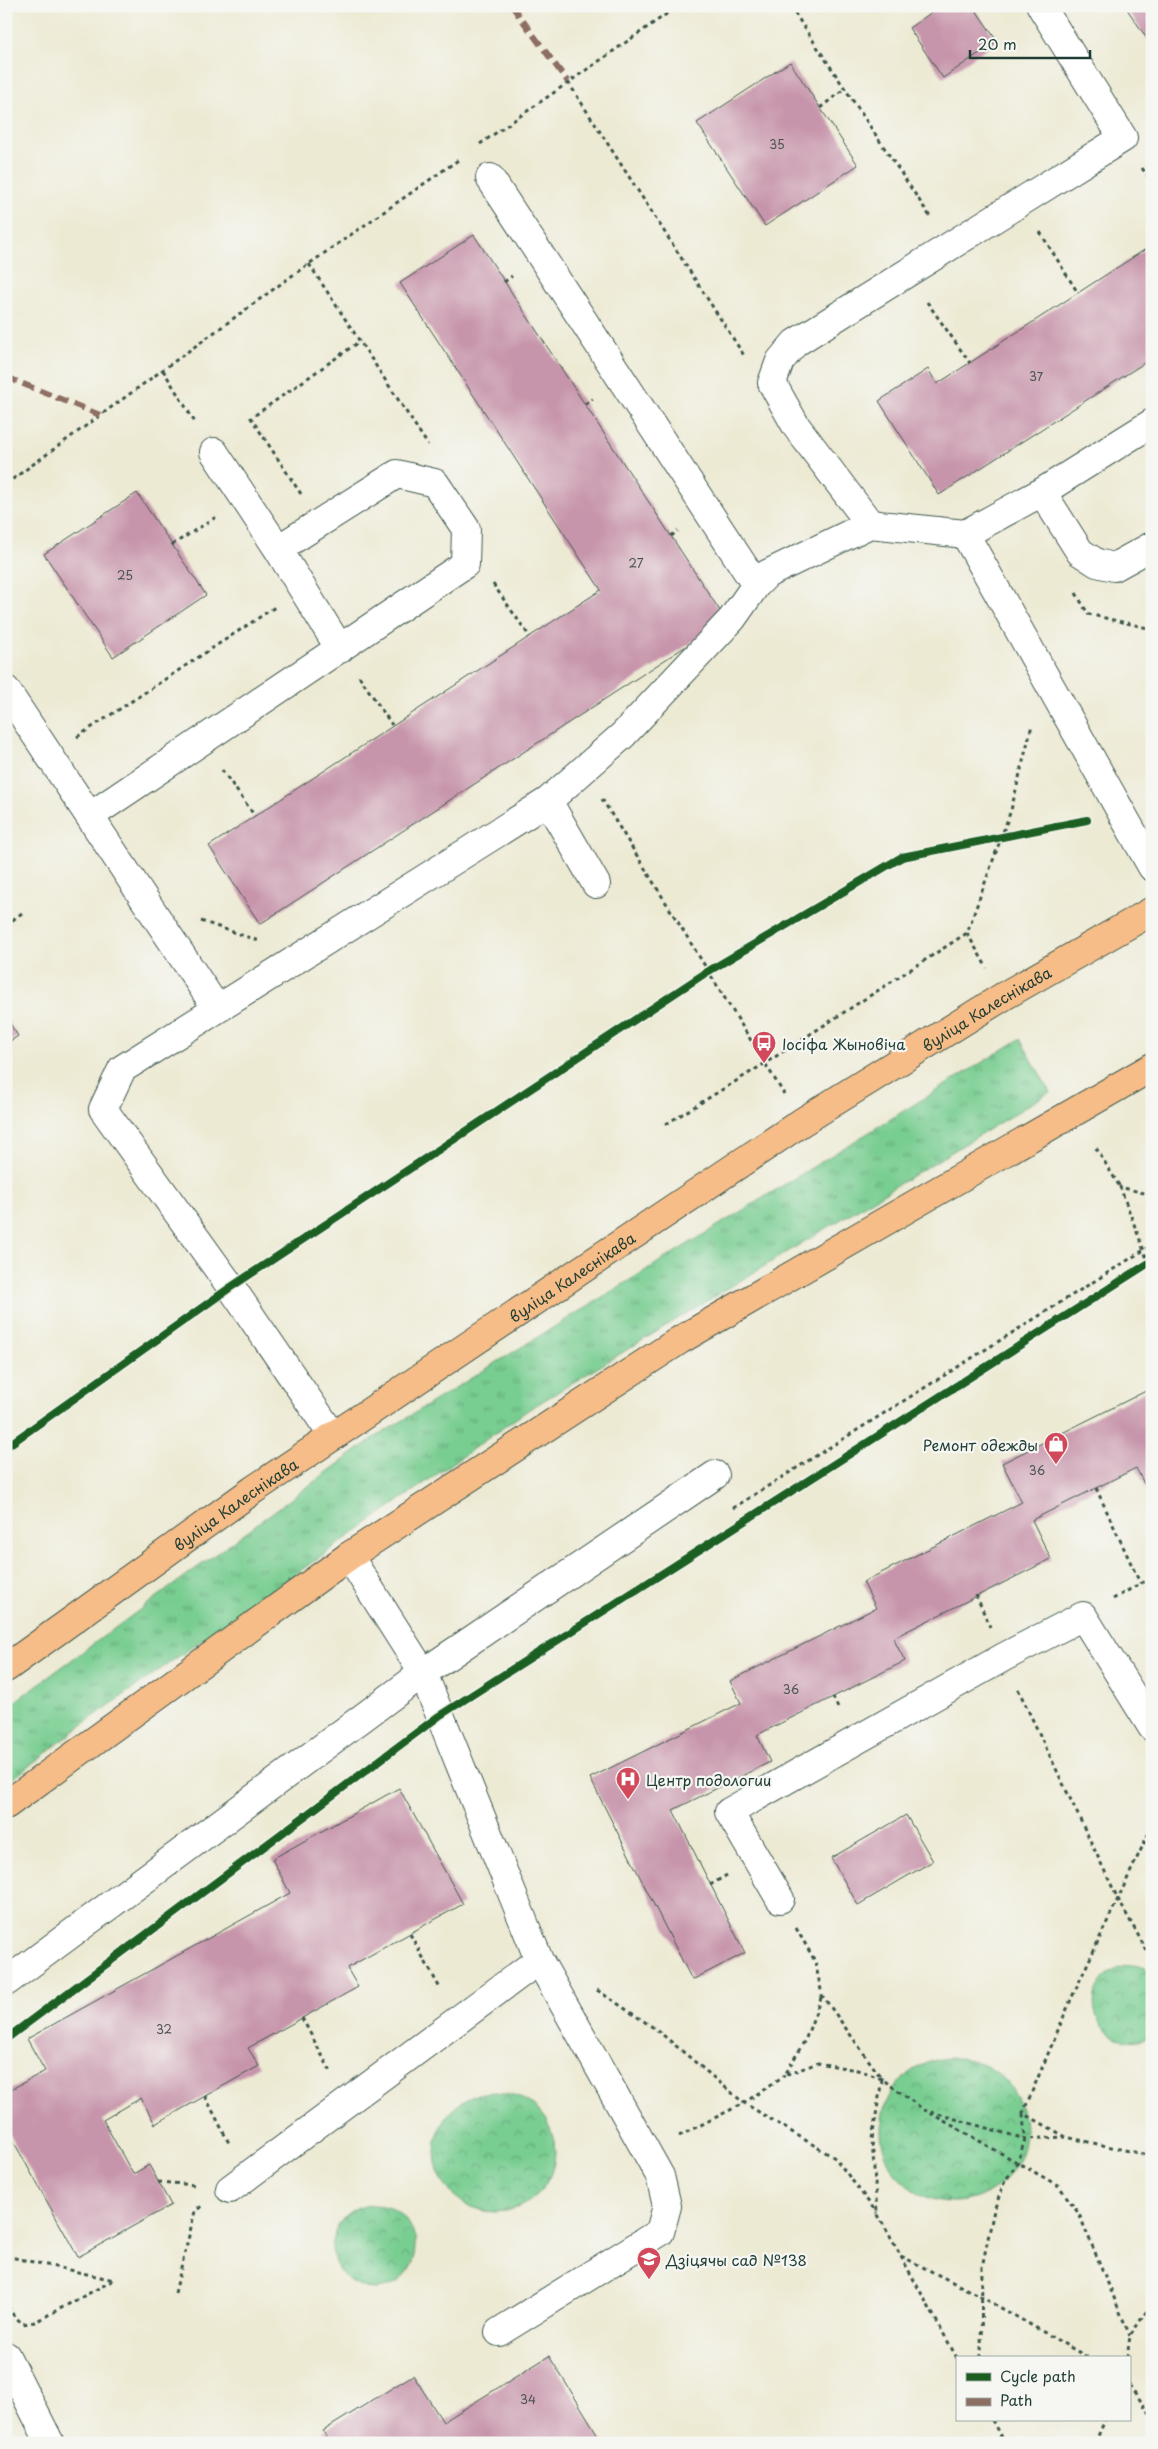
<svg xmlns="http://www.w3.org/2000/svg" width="1158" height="2449" font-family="'Playpen Sans',sans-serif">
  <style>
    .grass { fill: url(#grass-tufts); stroke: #4c8562 }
    .park { fill: url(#park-crowns); stroke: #4c8562 }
    .building { fill: #c795ab }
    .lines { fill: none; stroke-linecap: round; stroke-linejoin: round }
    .minor-casing { stroke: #3e574c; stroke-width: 30 }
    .major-casing { stroke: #3e574c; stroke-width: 30 }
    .path { stroke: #3e574c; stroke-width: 3; stroke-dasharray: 4 4; stroke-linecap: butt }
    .minor { stroke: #fff; stroke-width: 28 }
    .major { stroke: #f7bd88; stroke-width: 28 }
    .quiet { stroke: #8d6e63; stroke-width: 6; stroke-dasharray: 12 6; stroke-linecap: butt }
    .cycleway-casing { stroke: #f6f6f2; stroke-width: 11 }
    .cycleway { stroke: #1b5e20; stroke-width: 8 }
    .labels { text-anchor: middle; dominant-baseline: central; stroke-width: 4.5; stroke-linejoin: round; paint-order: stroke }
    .number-label { font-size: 12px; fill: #495352 }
    .street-label { font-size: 15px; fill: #1f3d34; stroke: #f6f6f2 }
    .poi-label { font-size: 15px; fill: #1f3d34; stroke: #f6f6f2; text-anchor: start }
  </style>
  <defs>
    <pattern id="grass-tufts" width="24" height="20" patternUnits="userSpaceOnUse" patternTransform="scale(1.25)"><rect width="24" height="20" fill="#78cd91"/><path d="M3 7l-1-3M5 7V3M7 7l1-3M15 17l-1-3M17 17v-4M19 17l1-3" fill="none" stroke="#62a877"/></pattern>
    <pattern id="park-crowns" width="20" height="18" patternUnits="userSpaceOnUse" patternTransform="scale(1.25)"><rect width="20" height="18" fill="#78cd91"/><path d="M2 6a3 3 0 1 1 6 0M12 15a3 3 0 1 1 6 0" fill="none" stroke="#62a877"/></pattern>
  </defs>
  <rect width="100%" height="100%" fill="#f6f6f2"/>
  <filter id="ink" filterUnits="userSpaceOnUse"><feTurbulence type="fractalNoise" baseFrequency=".02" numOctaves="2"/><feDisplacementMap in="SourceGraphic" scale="10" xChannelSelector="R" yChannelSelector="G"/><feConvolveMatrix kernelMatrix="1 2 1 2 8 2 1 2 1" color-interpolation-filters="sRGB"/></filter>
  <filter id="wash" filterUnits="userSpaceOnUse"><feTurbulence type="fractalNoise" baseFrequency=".0096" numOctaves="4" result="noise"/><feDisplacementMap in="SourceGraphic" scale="20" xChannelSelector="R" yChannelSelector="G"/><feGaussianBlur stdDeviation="1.12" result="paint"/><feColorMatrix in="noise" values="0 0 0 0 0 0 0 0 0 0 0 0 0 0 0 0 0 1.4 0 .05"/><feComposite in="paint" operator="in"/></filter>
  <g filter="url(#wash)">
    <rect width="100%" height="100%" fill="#edead4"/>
    <path class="grass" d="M 1020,1039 L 1050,1092 L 528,1410 L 90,1719 L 6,1784 L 6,1708 L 371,1440 Z"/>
    <path class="park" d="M 1130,1965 L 1143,1966 L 1152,1971 L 1152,2036 C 1094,2061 1068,1977 1130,1965 Z
      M881 2130a72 72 0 1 1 144 0a72 72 0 1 1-144 0Z
      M435 2152a60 60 0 1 1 120 0a60 60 0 1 1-120 0Z
      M332 2247a42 42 0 1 1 84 0a42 42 0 1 1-84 0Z"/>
    <g id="blocks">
      <path class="building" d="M 941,6 L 973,6 L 997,41 L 943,78 L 909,28 Z
        M 1125,6 L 1152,6 L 1152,46 Z
        M 790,62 L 858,165 L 765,226 L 697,123 Z
        M 474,235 L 726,620 L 260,924 L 209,846 L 601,590 L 400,283 Z
        M 1152,245 L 1152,358 L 939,495 L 879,401 L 928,369 L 937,384 Z
        M 137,493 L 206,595 L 113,657 L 44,554 Z
        M 6,1018 L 18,1036 L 6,1044 Z
        M 1152,1388 L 1152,1499 L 1136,1468 L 1032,1520 L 1051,1559 L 893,1638 L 905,1661 L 757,1735 L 770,1762 L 673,1810 L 745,1953 L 692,1980 L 590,1778 L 741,1703 L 730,1681 L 876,1608 L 863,1582 L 1022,1502 L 1002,1463 Z
        M 399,1788 L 463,1904 L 347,1968 L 358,1987 L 248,2048 L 259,2066 L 155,2124 L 141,2098 L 103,2120 L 133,2174 L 149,2165 L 171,2205 L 78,2257 L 6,2128 L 6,2092 L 45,2071 L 27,2039 L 290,1893 L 272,1859 Z
        M 906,1815 L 933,1861 L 858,1905 L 831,1858 Z
        M 549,2356 L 603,2443 L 330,2443 L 323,2431 L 413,2375 L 443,2422 Z"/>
    </g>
  </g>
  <g filter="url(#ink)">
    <use href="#blocks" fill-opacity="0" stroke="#3e574c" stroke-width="1"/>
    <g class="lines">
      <defs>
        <path id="minor" d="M 1041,6 L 1123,138 L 795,343 L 780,361 L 772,383 L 796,426 L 870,524 L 965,534 L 1152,867
          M 490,178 L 756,585
          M 214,452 L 278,549
          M 1042,492 L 1080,552 L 1097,563 L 1114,567 L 1152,546
          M 965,534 L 1042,492 L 1152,423
          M 6,690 L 217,1009
          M 90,816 C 215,732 340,648 465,564 L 466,529 L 435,483 L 397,474 L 278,549 L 340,649
          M 596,884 L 548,801 L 623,735 L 732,619 L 756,585 L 767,574 L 870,524
          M 333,1436 L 231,1287 L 103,1109 L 122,1069 L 548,801
          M 780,1899 L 729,1812 L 1004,1657 L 1083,1616 L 1152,1727
          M 6,1982 L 423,1673 L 715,1475
          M 230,2189 L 539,1960 L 423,1673 L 349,1556
          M 499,2332 L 660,2232 L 667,2206 L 660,2176 L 539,1960
          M 6,2356 L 50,2443"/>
        <g id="major">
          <path id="s1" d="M 6,1668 L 253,1490 L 802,1122 L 1004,996 L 1152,911"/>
          <path d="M 6,1805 L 349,1556 L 680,1340 L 1152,1067"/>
        </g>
      </defs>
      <use href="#minor" class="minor-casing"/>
      <use href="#major" class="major-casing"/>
      <path class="path" d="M 790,6 L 931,218
        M 568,82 L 745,357
        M 820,108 L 844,89
        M 480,144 L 678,6
        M 1142,168 L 1152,182
        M 1040,232 L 1078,293
        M 309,264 L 428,445
        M 504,282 L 512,276
        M 927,302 L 970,363
        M 163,370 L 196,424
        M 585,404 L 593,399
        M 6,484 L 293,275 L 461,158
        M 301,494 L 251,418 L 360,341
        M 671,536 L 678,531
        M 172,545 L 216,517
        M 493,584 L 530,637
        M 1076,593 L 1088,614 L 1152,629
        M 359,676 L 392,725
        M 77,737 L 275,607
        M 222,770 L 255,816
        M 1151,786 L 1152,784
        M 602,799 L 784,1094
        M 201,921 L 259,941
        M 6,925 L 22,913
        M 967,933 L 987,968
        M 666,1124 L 764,1064 L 967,933 L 1011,810 L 1032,725
        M 1096,1148 L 1120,1187
        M 1152,1195 L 1120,1187 L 1152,1272
        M 260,1268 L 707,972 L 902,857 L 1085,821
        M 6,1447 L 204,1307
        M 1096,1488 L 1140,1583
        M 733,1508 L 1152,1245
        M 976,1595 L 990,1627
        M 1113,1599 L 1152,1577
        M 1018,1689 L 1118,1899 L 1152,1960
        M 833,1697 L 839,1710
        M 1152,1826 L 1072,1997 L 1023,2113 L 1066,2137 L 1152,2156
        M 710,1885 L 727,1875
        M 796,1928 L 815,1961 L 822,1995 L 882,2079 L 862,2071 L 818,2063 L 785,2075 L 806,2038 L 822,1995
        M 410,1934 L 441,1990
        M 597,1990 L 657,2030 L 744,2103 L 835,2158 L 877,2213
        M 302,2018 L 331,2072
        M 205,2096 L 230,2145
        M 930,2113 L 1059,2186 L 1079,2214 L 1130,2336
        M 679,2136 L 744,2103 L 785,2075
        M 158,2182 L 197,2185
        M 6,2256 L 114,2280 L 35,2322 L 23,2324 L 13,2315 L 6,2302
        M 901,2256 L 980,2296 L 1089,2358
        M 175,2293 L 195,2211 L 202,2206
        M 957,2358 L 877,2213 L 872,2139 L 882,2079 L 924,2110 L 1025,2139 L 1066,2137
        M 981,2358 L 982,2267 L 994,2210 L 1005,2181 L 1018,2162 L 1025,2139 L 1023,2114
        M 1127,2358 L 1130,2336 L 1152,2303
        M 1129,2385 L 1152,2416
        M 992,2420 L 1004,2443
        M 1095,2443 L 1105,2420"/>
      <use href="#minor" class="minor"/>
      <use href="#major" class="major"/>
      <path class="quiet" d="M 512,6 L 568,82
        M 6,377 L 100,415"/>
      <defs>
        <path id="cycleway" d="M 6,1447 L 231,1287 L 707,972 L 902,857 L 1087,820
          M 6,2039 L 439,1716 L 1152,1261"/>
      </defs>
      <use href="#cycleway" class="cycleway-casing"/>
      <use href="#cycleway" class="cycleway"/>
    </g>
  </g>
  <defs>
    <symbol id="bus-pin" viewBox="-11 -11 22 30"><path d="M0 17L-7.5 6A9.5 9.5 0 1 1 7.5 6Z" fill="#d1495b" stroke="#f6f6f2"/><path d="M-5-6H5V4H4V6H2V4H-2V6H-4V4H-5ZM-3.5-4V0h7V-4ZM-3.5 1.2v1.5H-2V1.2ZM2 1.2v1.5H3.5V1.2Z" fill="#fff"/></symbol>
    <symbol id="shop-pin" viewBox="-11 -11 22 30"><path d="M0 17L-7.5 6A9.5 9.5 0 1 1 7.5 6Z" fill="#d1495b" stroke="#f6f6f2"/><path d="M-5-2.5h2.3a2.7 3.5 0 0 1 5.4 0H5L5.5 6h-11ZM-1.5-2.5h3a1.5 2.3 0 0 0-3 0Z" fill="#fff"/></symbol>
    <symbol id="hospital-pin" viewBox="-11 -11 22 30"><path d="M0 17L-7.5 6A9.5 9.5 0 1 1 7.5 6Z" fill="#d1495b" stroke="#f6f6f2"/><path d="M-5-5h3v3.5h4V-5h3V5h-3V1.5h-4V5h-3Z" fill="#fff"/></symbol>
    <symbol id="school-pin" viewBox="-11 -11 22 30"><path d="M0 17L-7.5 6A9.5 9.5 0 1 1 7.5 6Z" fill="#d1495b" stroke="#f6f6f2"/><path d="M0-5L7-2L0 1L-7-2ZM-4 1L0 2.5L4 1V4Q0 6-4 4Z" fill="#fff"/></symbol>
  </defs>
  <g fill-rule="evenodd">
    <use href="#bus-pin" x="750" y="1029" width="28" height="38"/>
    <use href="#shop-pin" x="1042" y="1430" width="28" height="38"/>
    <use href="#hospital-pin" x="614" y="1765" width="28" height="38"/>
    <use href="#school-pin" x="635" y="2245" width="28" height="38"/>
  </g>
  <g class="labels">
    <g class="number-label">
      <text x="777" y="144">35</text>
      <text x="1036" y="376">37</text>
      <text x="636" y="563">27</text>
      <text x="125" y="575">25</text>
      <text x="1037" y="1470">36</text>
      <text x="791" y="1689">36</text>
      <text x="164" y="2029">32</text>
      <text x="528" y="2399">34</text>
    </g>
    <g class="street-label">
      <text stroke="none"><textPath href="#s1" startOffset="1182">вуліца Калеснікава</textPath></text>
      <text stroke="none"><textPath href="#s1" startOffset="688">вуліца Калеснікава</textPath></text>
      <text stroke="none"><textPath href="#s1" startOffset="282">вуліца Калеснікава</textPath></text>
    </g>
    <g class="poi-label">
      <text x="782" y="1043">Іосіфа Жыновіча</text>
      <text x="1038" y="1444" text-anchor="end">Ремонт одежды</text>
      <text x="646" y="1779">Центр подологии</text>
      <text x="666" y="2259">Дзіцячы сад №138</text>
    </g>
  </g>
  <rect width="1158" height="2449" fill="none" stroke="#f6f6f2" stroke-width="25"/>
  <rect x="956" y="2356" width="175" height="65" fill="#f6f6f2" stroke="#a0aca6"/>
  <rect x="966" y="2373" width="25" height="8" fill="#1b5e20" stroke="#a0aca6"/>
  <text x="1000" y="2382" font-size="15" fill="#1f3d34">Cycle path</text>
  <rect x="966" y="2398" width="25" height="8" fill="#8d6e63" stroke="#a0aca6"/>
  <text x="1000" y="2406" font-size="15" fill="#1f3d34">Path</text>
  <path d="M970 50v8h120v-8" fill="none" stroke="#1f3d34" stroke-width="2.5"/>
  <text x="978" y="50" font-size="15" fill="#1f3d34" stroke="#f6f6f2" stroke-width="4" paint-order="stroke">20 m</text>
</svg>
